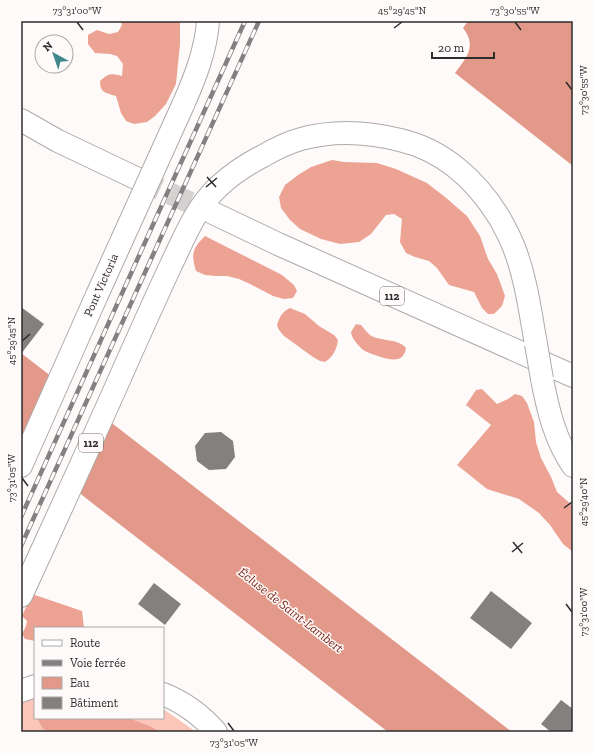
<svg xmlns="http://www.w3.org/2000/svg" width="594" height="753" font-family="'Zilla Slab',serif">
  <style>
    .green { fill: #fbc5b9 }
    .forest { fill: #eda393 }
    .water { fill: #e29989 }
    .pier { fill: #fefafa }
    .building { fill: #83807f }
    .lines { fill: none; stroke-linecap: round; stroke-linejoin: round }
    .primary-tunnel { stroke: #d4d1d1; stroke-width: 22; stroke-dasharray: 22 11; stroke-linecap: butt }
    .primary-casing { stroke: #aeaaa9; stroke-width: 24 }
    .primary { stroke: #fff; stroke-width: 22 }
    .rail-casing { stroke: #828080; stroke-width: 4.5 }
    .rail { stroke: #fefafa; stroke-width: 3; stroke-dasharray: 9; stroke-linecap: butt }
    .primary-bridge-casing { stroke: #aeaaa9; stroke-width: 24; stroke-linecap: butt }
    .primary-bridge { stroke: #fff; stroke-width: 22 }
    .ticks { fill: none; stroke: #2d2c2c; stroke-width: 1.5 }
    .labels { text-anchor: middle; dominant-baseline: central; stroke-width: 3; stroke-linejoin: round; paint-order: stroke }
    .shield { fill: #fefafa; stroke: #6c6a6a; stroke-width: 1 }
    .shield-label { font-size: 11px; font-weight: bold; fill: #2d2c2c }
    .street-label { font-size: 12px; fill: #2d2c2c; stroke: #fefafa }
    .water-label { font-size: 13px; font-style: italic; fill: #7a2415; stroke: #fefafa }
    .neatline { fill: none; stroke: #2d2c2c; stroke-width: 1.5 }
    .ticks-label { font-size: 10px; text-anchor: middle; fill: #2d2c2c }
  </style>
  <rect width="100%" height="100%" fill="#fefafa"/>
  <path class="green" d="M 35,698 L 35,718 L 37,718 L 42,728 L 47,732 L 21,732 L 21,703 Z
    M 163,709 L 175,717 L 196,732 L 161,732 L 150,726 L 129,718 L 163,718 Z"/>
  <path class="forest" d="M 121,21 L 180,21 L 180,44 L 176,84 L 166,104 L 155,116 L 147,122 L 134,124 L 126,121 L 121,113 L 116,96 C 106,93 100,93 100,81 C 108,73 112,73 122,76 L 123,64 L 117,56 L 110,54 L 95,53 L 88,44 L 88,35 L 97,30 L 109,34 L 118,32 L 122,25 Z
    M 332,160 L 344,162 L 377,163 L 396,169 L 427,183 L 445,197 L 467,216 L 480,236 L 488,259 L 497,274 L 505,296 L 502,306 L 494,314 L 488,314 L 482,308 L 474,292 L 449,285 L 437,268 L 429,261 L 415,257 L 406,253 L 400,242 L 402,219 L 394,214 L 386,215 L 371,234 L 359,242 L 340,244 L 321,239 L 300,229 L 290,220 L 281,208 L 279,197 L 285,185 L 298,175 L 311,167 Z
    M 205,236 L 282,275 L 294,285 L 297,291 L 293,298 L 284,299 L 273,296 L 250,284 L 239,279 L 227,276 L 216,276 L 205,275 L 196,271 C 191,254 192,249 205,236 Z
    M 290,308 L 305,314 L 319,326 L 334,335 L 338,340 C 337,349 333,357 325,362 L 320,361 L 313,357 L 284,336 L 279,330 L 277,325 C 280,316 282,312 290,308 Z
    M 356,324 L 361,325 C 364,328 366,332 370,335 C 381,342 398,338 406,348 C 404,363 391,360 381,357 C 375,355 368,353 363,350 C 359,346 351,338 351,332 Z
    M 482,389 L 497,404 L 508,399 L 515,394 L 522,396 L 527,403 L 534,422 L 536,442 L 541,458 L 551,477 L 557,492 L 573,506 L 573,552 L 563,544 L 550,525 L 539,513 L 519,499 L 487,489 L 457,465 L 491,425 L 466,405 L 476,390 Z
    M 32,594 L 82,611 L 84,628 L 35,628 L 35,641 L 25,639 L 22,634 L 26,626 L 27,621 L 22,616 Z
    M 37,718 L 129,718 L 150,726 L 161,732 L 47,732 L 42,728 Z"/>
  <path class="water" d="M 468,21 L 569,21 L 573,24 L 573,166 L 455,73 C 467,57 477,46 463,28 Z
    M 21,353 L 512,732 L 388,732 L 96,506 L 21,447 Z"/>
  <path class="pier" d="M 52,374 L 111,420 L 77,494 L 21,449 Z"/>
  <path class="building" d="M 21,307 L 44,324 L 21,354 Z
    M 221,432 L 233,441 L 235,457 L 226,469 L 209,470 L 197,461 L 195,446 L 205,433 Z
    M 154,583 L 181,604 L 165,625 L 138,604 Z
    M 491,591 L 532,623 L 511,649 L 470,618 Z
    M 561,700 L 573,709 L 573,732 L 551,732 L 541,724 Z"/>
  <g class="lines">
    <path class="primary-tunnel" d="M 140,180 L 213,213"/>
    <defs>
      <path id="primary" d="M 183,105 C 195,78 206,50 208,21
        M 21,120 L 58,141 L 140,180
        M 213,213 L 278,244 L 573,376
        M 542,379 C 548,410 555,440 573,466
        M 21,466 L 97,295
        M 21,596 C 58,515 95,435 131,353 C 144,324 157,295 171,265 C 184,238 195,209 218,187 C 231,175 247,164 263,156 C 275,149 287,143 301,139 C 333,130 368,132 400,140 C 443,150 476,180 499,217 C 504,226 509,235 513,245 C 526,277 530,311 536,344
        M 21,691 L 35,686
        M 163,694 C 183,702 202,716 216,732"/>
    </defs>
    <use href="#primary" class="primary-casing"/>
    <use href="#primary" class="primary"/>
    <defs>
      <path id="rail" d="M 21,517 L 245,21
        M 21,546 L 259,21"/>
    </defs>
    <use href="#rail" class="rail-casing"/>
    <use href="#rail" class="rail"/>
    <defs>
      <path id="primary-bridge" d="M 97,295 L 183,105
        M 536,344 L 542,379"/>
    </defs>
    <use href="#primary-bridge" class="primary-bridge-casing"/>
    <use href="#primary-bridge" class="primary-bridge"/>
  </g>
  <path class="ticks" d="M 77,22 L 83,30M 515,22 L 521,30M 394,28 L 402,22M 566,82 L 572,90M 207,177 L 216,187M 206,187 L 217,178M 22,341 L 30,334M 22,478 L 28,486M 564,508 L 572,502M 513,542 L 522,553M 512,552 L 523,543M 566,604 L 572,612M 228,723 L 234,731"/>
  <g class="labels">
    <g class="shield">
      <rect x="380" y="287" width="24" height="18" rx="3"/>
      <rect x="79" y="434" width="24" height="18" rx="3"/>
    </g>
    <g class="shield-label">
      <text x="392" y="296">112</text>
      <text x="91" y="443">112</text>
    </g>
    <g class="street-label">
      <text transform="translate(101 285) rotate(-66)">Pont Victoria</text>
    </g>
    <g class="water-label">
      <text transform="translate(291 610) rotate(38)">Écluse de Saint-Lambert</text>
    </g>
  </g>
  <rect width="594" height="753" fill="none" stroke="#fefafa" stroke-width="44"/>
  <rect x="34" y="627" width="130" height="92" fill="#fefafa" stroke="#aaa8a8"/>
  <rect x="42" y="640" width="20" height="6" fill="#ffffff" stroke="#aaa8a8"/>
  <text x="70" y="647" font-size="12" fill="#2d2c2c">Route</text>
  <rect x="42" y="660" width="20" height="6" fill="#828080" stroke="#aaa8a8"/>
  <text x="70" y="667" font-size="12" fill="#2d2c2c">Voie ferrée</text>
  <rect x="42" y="677" width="20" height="12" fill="#e29989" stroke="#aaa8a8"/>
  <text x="70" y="687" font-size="12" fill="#2d2c2c">Eau</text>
  <rect x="42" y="697" width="20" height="12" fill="#83807f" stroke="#aaa8a8"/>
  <text x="70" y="707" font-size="12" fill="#2d2c2c">Bâtiment</text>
  <g transform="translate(54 54) rotate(320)"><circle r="19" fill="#fefafa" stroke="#aaa8a8"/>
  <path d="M0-3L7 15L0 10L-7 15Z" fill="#40888b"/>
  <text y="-6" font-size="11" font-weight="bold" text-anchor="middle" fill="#2d2c2c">N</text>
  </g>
  <path d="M432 52v6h62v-6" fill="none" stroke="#2d2c2c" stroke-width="2"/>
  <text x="438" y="52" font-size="12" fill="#2d2c2c" stroke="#fefafa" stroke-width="3" paint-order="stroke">20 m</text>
  <rect x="22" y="22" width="550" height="709" class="neatline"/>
  <g class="ticks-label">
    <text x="77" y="14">73°31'00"W</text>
    <text x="402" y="14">45°29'45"N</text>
    <text x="515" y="14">73°30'55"W</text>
    <text transform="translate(583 90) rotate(-90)" y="4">73°30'55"W</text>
    <text transform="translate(11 341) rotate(-90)" y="4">45°29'45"N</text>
    <text transform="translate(11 478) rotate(-90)" y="4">73°31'05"W</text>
    <text transform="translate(583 502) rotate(-90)" y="4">45°29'40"N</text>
    <text transform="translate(583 612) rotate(-90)" y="4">73°31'00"W</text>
    <text x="234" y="746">73°31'05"W</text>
  </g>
</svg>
